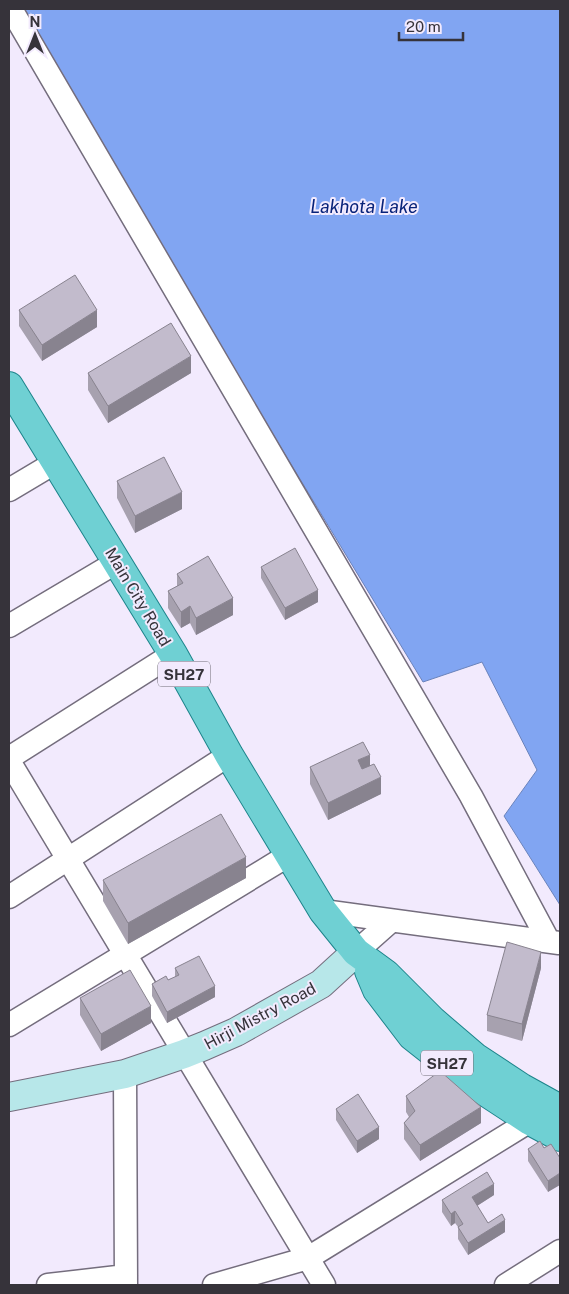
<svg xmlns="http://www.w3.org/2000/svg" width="569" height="1294" font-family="'Public Sans',sans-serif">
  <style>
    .water { fill: #81a5f2; stroke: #6a83bb }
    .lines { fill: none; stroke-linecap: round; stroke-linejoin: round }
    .street-casing { stroke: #746d7d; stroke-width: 25 }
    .secondary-casing { stroke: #746d7d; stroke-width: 30 }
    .primary-casing { stroke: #1d848b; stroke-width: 30 }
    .street { stroke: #fff; stroke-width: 22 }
    .secondary { stroke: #b7e7e9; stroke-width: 28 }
    .primary { stroke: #6fd0d3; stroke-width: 28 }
    .wall { fill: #a7a1af }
    .shaded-wall { fill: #88838f }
    .building { fill: #c2bbcc; stroke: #88838f }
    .labels { text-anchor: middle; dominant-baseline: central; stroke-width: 4; stroke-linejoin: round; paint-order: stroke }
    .shield { fill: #f2eafd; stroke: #6e6a74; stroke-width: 1 }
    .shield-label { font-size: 15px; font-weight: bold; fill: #36333a }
    .street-label { font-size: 16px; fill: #36333a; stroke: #f2eafd }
    .water-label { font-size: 18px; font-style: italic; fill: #082279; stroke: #f2eafd }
  </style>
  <rect width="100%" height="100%" fill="#f2eafd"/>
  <path class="water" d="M 15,9 L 560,9 L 560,905 L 504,816 L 537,770 L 482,662 L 423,682 Z"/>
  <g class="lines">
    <defs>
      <path id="street" d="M 11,9 L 471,796 L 548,940
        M 9,490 L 56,462
        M 9,626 L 117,562
        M 9,758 L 173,654
        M 9,761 L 324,1285
        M 9,897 L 229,755
        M 323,911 L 559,943
        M 356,952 L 391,921
        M 9,1025 L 289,855
        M 125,1074 L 126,1285
        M 48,1285 L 126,1276
        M 214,1285 L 308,1258 L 530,1121
        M 506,1285 L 560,1251"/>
      <path id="secondary" d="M 9,1097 L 125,1074 L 184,1054 L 204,1046 L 236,1032 L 321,984 L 356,952"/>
      <path id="primary" d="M 9,386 L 173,654 L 229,755 L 323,911 L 356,952 L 386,974 L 433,1021 L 475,1057 L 522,1088 L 560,1109
        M 369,971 L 377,990 L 412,1036 L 469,1081 L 530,1121 L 560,1137"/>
    </defs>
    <use href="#street" class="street-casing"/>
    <use href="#secondary" class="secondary-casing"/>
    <use href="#primary" class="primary-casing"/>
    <use href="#street" class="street"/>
    <use href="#secondary" class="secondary"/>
    <use href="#primary" class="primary"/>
  </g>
  <path class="wall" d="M 19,310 L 97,327 L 42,361 L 19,326 Z
    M 88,373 L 191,373 L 108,423 L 88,390 Z
    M 117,481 L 182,509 L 135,533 L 117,498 Z
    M 261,567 L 318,602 L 285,620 L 261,578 Z
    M 177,574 L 233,615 L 196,635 L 190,623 L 181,628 L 168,608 L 168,591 L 177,586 Z
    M 370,766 L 381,794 L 328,820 L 310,784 L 310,767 Z
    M 246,878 L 128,944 L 103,901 L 103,880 Z
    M 175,968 L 215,997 L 167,1023 L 152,996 L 152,984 L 168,980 L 175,977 Z
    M 541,968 L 522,1041 L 487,1031 L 487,1015 Z
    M 80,998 L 151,1023 L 101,1051 L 80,1015 Z
    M 406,1096 L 481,1123 L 420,1161 L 404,1139 L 404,1123 L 409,1117 L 406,1112 Z
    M 336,1109 L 379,1139 L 357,1153 L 336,1120 Z
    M 544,1148 L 560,1158 L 548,1192 L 528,1161 L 528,1149 Z
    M 494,1195 L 477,1206 L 488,1223 L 505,1232 L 468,1255 L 458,1239 L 458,1227 L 455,1223 L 451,1226 L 442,1212 L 442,1200 Z"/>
  <path class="shaded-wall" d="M 97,310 L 97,327 L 42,361 L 42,345 Z
    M 191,356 L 191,373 L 108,423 L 108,406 Z
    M 182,492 L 182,509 L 135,533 L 135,516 Z
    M 318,590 L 318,602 L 285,620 L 285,608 Z
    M 233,598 L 233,615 L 196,635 L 196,618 Z
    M 190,606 L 190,623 L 181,628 L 181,612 Z
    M 370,755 L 370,771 L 358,777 L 358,760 Z
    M 381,777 L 381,794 L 328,820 L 328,803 Z
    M 246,857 L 246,878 L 128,944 L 128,923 Z
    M 541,952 L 541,968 L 522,1041 L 522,1024 Z
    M 215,986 L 215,997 L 167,1023 L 167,1012 Z
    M 151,1006 L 151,1023 L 101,1051 L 101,1034 Z
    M 481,1107 L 481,1123 L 420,1161 L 420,1145 Z
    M 379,1127 L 379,1139 L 357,1153 L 357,1141 Z
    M 560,1173 L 560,1185 L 548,1192 L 548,1181 Z
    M 494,1184 L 494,1195 L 472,1209 L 472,1197 Z
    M 455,1211 L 455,1223 L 451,1226 L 451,1214 Z
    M 505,1220 L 505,1232 L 468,1255 L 468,1243 Z"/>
  <path class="building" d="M 75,275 L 97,310 L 42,345 L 19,310 Z
    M 171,323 L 191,356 L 108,406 L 88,373 Z
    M 164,457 L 182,492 L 135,516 L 117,481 Z
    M 295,548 L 318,590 L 285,608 L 261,567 Z
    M 208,556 L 233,598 L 196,618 L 190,606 L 181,612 L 168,591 L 183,583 L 177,574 Z
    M 363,742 L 370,755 L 358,760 L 362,769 L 374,764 L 381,777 L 328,803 L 310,767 Z
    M 221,814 L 246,857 L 128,923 L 103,880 Z
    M 507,942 L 541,952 L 522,1024 L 487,1015 Z
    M 199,956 L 215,986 L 167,1012 L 152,984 L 166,976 L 168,980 L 179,975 L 175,968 Z
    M 130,970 L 151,1006 L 101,1034 L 80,998 Z
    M 440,1071 L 481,1107 L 420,1145 L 404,1123 L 415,1111 L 406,1096 Z
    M 358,1094 L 379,1127 L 357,1141 L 336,1109 Z
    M 540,1141 L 544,1148 L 551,1144 L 560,1158 L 560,1173 L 548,1181 L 528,1149 Z
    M 487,1172 L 494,1184 L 472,1197 L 488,1223 L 502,1214 L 505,1220 L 468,1243 L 458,1227 L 463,1224 L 455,1211 L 451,1214 L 442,1200 Z"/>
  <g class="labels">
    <g class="shield">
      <rect x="158" y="661.5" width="52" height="25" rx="4"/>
      <rect x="421" y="1050.5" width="52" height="25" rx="4"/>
    </g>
    <g class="shield-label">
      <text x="184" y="674">SH27</text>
      <text x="447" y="1063">SH27</text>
    </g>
    <g class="street-label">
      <text transform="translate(138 597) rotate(59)">Main City Road</text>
      <text transform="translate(260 1016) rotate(-28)">Hirji Mistry Road</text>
    </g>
    <g class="water-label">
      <text x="364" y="206">Lakhota Lake</text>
    </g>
  </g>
  <rect width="569" height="1294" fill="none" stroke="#36333a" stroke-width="20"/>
  <g transform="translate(35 35)" stroke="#f2eafd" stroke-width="4" paint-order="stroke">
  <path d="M0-4L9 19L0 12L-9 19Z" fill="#36333a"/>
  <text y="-8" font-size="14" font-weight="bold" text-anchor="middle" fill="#36333a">N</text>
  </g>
  <path d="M399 32v8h64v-8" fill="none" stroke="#36333a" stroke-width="2.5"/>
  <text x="406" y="32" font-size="15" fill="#36333a" stroke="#f2eafd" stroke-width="4" paint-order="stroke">20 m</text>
</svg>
